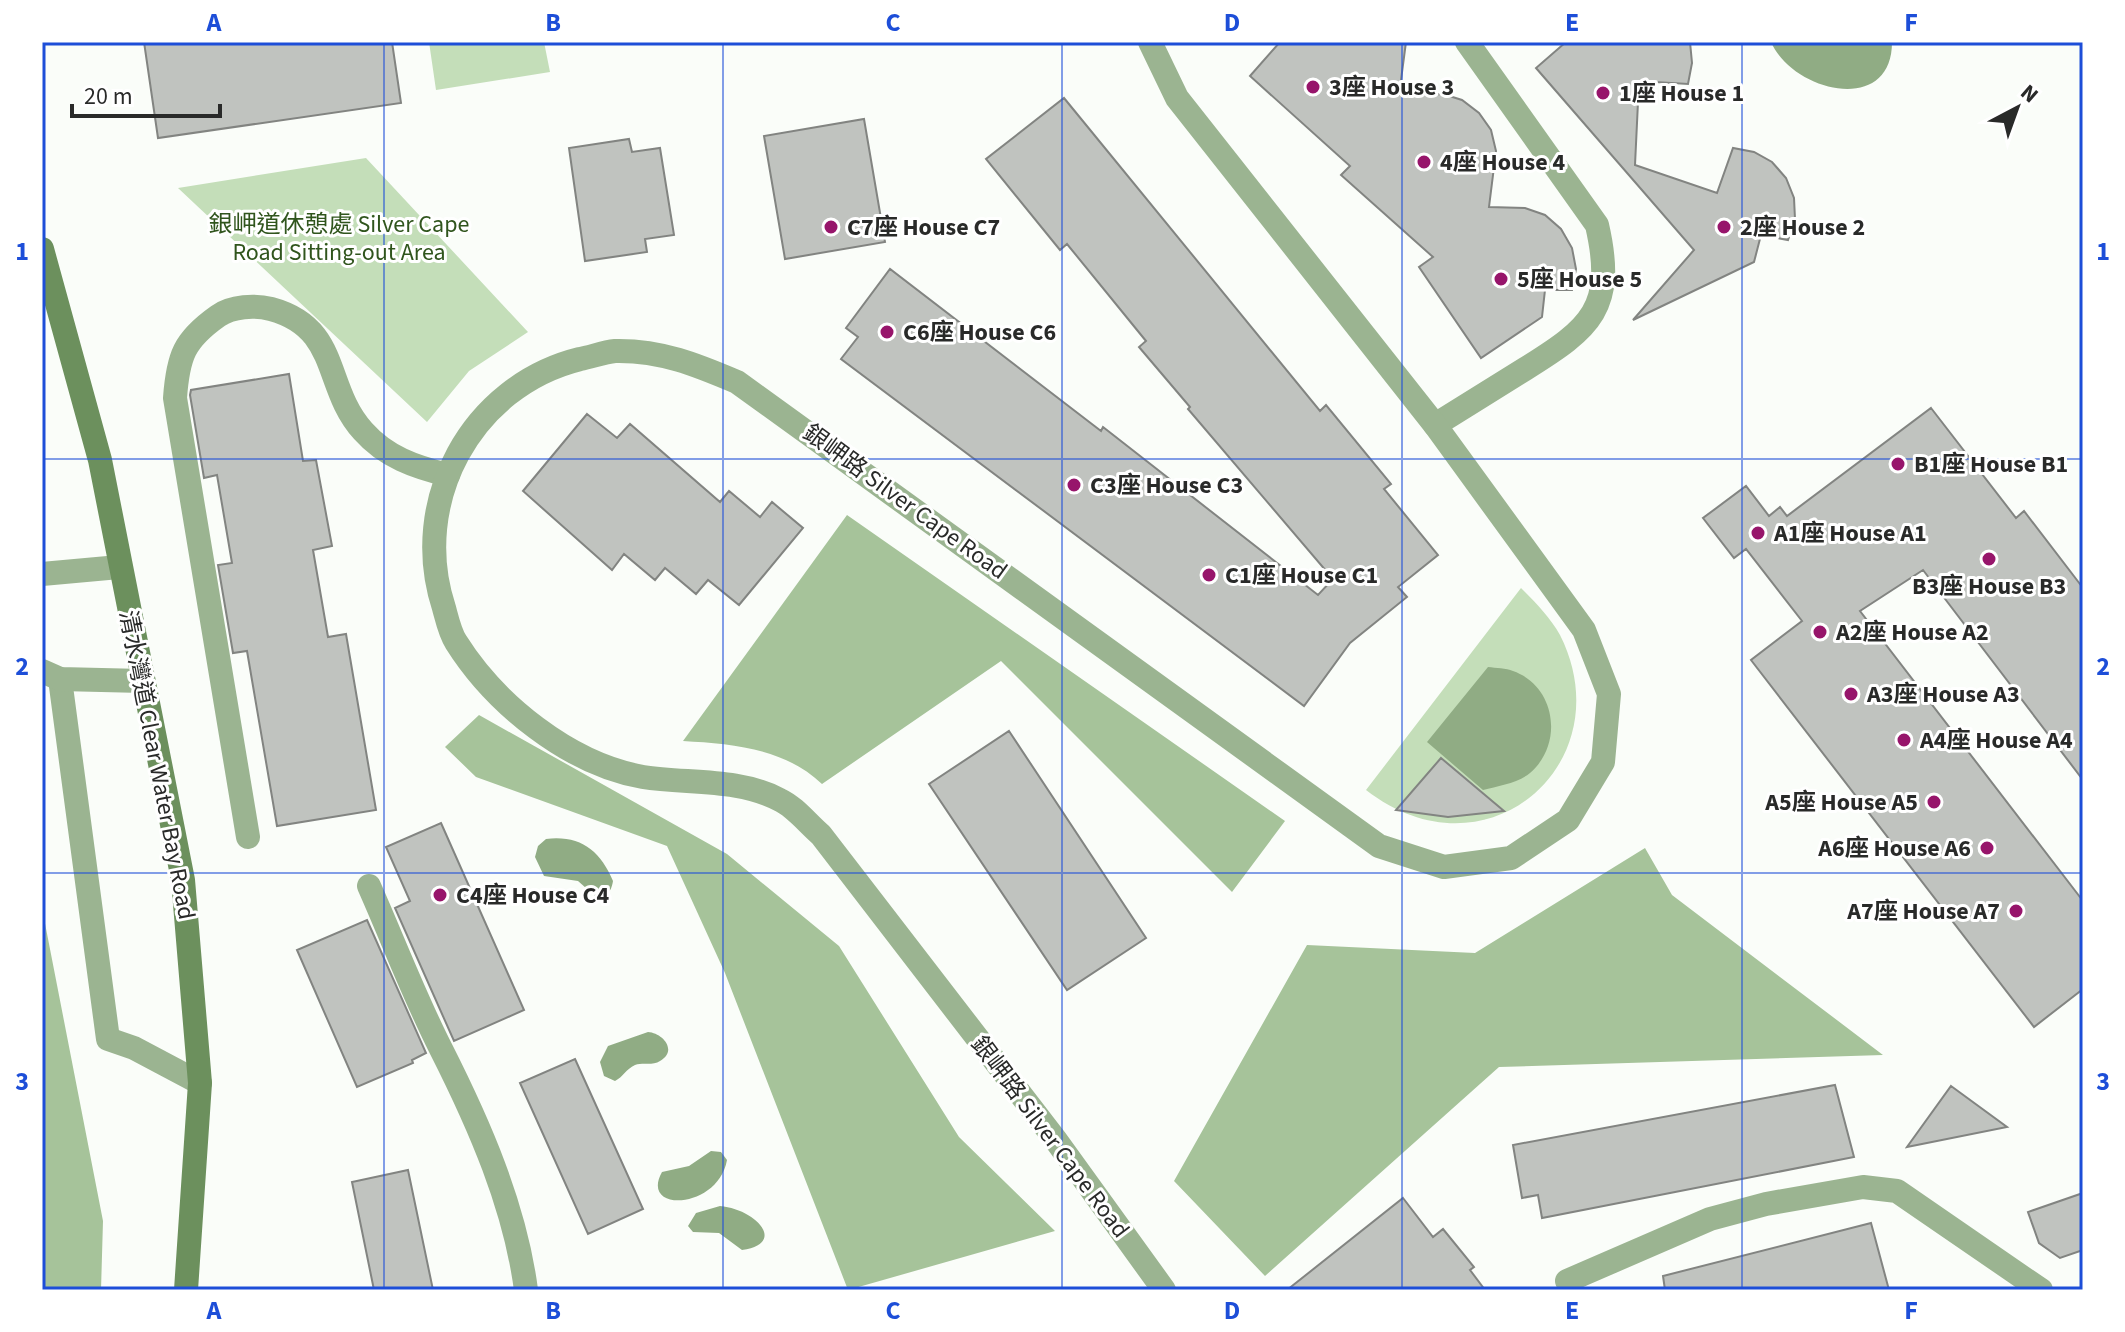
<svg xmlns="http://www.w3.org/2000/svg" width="2125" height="1332" font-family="'Source Sans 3','Noto Sans TC',sans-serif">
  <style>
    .green { fill: #c4deb9 }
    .forest { fill: #a6c39a }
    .water { fill: #90ac84 }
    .building { fill: #c0c3bf; stroke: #828481; stroke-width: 2 }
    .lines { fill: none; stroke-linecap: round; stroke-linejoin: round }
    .lane { stroke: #9bb491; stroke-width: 24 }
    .street { stroke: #9bb491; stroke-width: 24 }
    .secondary { stroke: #6c905d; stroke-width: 24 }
    .grid { fill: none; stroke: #1d4ed8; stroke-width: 2; stroke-opacity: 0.55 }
    .poi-dot { fill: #97156b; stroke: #fff; stroke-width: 3 }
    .labels { text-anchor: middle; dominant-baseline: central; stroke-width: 6; stroke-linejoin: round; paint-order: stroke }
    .poi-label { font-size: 24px; font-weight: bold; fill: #292a29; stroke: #fff; text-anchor: start }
    .park-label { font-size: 24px; fill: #30551d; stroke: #fff }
    .street-label { font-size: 24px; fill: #292a29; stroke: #fff }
    .neatline { fill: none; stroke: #1d4ed8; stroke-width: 3 }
    .grid-label { font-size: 26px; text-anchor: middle; font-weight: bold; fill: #1d4ed8 }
  </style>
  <rect width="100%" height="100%" fill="#fafdf9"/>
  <path class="green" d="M 429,42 L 544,42 L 550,72 L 436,90 Z
    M 366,158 L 528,332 L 469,371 L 427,422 L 178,188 Z
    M 1521,588 C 1535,602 1550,617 1560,635 C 1624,762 1487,884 1366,790 Z"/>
  <path class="forest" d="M 847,515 L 1285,821 L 1232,892 L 1001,661 L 822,784 C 784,748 733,744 683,741 Z
    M 479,715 L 727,854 L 839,946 L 959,1137 L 1055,1231 L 848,1290 L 725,973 L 667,846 L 476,777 L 445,747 Z
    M 1645,848 L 1672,895 L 1883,1055 L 1499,1067 L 1265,1276 L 1174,1181 L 1307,945 L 1475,953 Z
    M 42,908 L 103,1221 L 101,1290 L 42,1290 Z"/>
  <path class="water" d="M 1771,42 L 1892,42 C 1892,116 1793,92 1771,42 Z
    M 1488,667 C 1496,668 1506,668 1513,671 C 1556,686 1564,744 1530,773 C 1518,783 1498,786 1483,790 L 1427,742 Z
    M 546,839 C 580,835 600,850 613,881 C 611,893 607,896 595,896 L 578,881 L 544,876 L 535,857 L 538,846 Z
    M 648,1032 C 663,1033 678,1051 660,1061 C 653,1066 643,1062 635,1065 C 626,1069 623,1077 615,1081 L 604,1076 L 600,1062 L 608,1046 Z
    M 711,1151 L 721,1152 L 727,1160 C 718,1210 639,1213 662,1172 L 689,1166 Z
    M 720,1206 C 755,1209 788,1243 742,1250 L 719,1233 L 693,1232 L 688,1226 L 696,1213 Z"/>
  <path class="building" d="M 144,42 L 392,42 L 401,103 L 158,138 Z
    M 1280,42 L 1406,42 L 1399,95 L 1443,94 L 1462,100 L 1479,113 L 1491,130 L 1496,151 L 1489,207 L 1525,208 L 1545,215 L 1561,229 L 1572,248 L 1576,269 L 1572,290 L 1545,290 L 1542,317 L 1481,358 L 1419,267 L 1433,257 L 1341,175 L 1350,166 L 1250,76 Z
    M 1566,42 L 1690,42 L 1692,63 L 1688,84 L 1639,81 L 1635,165 L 1717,193 L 1733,148 L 1754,152 L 1772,162 L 1786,178 L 1794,198 L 1795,219 L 1788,240 L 1761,235 L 1754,262 L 1633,320 L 1694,250 L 1536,68 Z
    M 1064,98 L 1320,411 L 1326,405 L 1391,484 L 1384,489 L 1438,555 L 1398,587 L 1407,597 L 1350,643 L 1304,706 L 841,359 L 858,337 L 846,328 L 890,269 L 1101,431 L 1103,427 L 1318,595 L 1333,579 L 1188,409 L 1190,407 L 1139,347 L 1146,341 L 1067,244 L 1060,250 L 986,159 Z
    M 864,119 L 885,242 L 785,259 L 764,136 Z
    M 629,139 L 632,152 L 660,148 L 674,235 L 645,239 L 647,252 L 585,261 L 569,148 Z
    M 289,374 L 303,461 L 316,460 L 332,546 L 313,550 L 328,637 L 346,634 L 376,810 L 277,826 L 247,651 L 233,653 L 218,565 L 232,563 L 217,475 L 204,478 L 190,395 L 191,390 Z
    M 1931,408 L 2016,518 L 2024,511 L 2083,588 L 2083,780 L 1923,570 L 1860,611 L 2083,901 L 2083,989 L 2034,1027 L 1751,660 L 1802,621 L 1746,549 L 1734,558 L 1703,518 L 1746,486 L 1769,516 L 1780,507 L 1787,516 Z
    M 587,414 L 617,438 L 630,424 L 720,502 L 729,491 L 760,517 L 772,502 L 803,528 L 739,605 L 708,580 L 696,594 L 665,568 L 655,580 L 624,554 L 612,570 L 523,491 Z
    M 1009,731 L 1146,938 L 1067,990 L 929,784 Z
    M 1441,758 L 1504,811 L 1448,817 L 1396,810 Z
    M 441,823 L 524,1010 L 454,1041 L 395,908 L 410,901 L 386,847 Z
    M 367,920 L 426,1053 L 412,1060 L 413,1063 L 357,1087 L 297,950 Z
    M 575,1059 L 643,1209 L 588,1234 L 520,1083 Z
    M 1835,1085 L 1854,1157 L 1542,1218 L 1538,1195 L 1522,1198 L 1513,1145 Z
    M 1951,1086 L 2007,1127 L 1907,1147 Z
    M 408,1170 L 433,1290 L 374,1290 L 352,1182 Z
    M 2083,1193 L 2083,1250 L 2060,1258 L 2039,1243 L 2028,1212 Z
    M 1403,1198 L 1433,1237 L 1443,1229 L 1474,1267 L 1470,1270 L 1485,1290 L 1287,1290 Z
    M 1871,1223 L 1889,1290 L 1665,1290 L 1663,1276 Z"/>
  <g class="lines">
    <path class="lane" d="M 1435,425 C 1465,406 1495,388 1525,369 C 1591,328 1616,308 1597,225 L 1467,42
      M 60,679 L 108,1039 L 134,1048 L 200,1083
      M 248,837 L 175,398 C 178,356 184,340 218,316 C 232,306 255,305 271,309 C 341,328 323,387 363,431 C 386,457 415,467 448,475
      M 369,886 C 393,940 414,996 441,1049 C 479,1124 515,1206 526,1290
      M 1567,1281 L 1710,1219 L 1766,1204 L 1863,1187 L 1897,1191 L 2041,1290"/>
    <path class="street" d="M 1150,42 L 1177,98 L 1435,425 L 1584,630 L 1609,694 L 1603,762 L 1568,820 L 1511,858 L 1444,867 L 1379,846 L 737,382 C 697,365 661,350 615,351 C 604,352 591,357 580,359 C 471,386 409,502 444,608 C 447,619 450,633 456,642 C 495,704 569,764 643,777 C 688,784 739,778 780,800 C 795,807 808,824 821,835 L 1055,1139 L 1164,1290
      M 42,574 L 119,567
      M 42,671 L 60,679 L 143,681"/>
    <path class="secondary" d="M 42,249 L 100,460 L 183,880 L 200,1083 L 186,1290"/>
  </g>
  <path class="grid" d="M 384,42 L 384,1290M 723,42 L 723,1290M 1062,42 L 1062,1290M 1402,42 L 1402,1290M 1742,42 L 1742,1290M 42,459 L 2083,459M 42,873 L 2083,873"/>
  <g class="poi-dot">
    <circle cx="1313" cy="87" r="8"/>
    <circle cx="1603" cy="93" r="8"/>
    <circle cx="1424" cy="162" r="8"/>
    <circle cx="831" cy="227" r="8"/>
    <circle cx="1724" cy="227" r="8"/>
    <circle cx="1501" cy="279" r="8"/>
    <circle cx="887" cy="332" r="8"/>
    <circle cx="1898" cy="464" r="8"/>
    <circle cx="1074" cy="485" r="8"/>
    <circle cx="1758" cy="533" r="8"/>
    <circle cx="1989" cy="559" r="8"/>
    <circle cx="1209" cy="575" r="8"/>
    <circle cx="1820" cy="632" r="8"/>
    <circle cx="1851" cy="694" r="8"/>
    <circle cx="1904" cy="740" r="8"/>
    <circle cx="1934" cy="802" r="8"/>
    <circle cx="1987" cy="848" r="8"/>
    <circle cx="440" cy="895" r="8"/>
    <circle cx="2016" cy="911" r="8"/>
  </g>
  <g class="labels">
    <g class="poi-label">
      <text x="1329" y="87">3座 House 3</text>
      <text x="1619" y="93">1座 House 1</text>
      <text x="1440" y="162">4座 House 4</text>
      <text x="847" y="227">C7座 House C7</text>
      <text x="1740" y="227">2座 House 2</text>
      <text x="1517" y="279">5座 House 5</text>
      <text x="903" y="332">C6座 House C6</text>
      <text x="1914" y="464">B1座 House B1</text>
      <text x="1090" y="485">C3座 House C3</text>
      <text x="1774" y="533">A1座 House A1</text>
      <text x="1225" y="575">C1座 House C1</text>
      <text x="1989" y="586" text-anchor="middle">B3座 House B3</text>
      <text x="1836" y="632">A2座 House A2</text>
      <text x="1867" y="694">A3座 House A3</text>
      <text x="1920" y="740">A4座 House A4</text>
      <text x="1918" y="802" text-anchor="end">A5座 House A5</text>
      <text x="1971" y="848" text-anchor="end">A6座 House A6</text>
      <text x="456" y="895">C4座 House C4</text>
      <text x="2000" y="911" text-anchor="end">A7座 House A7</text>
    </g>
    <g class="park-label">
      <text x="339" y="224">銀岬道休憩處 Silver Cape<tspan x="339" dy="28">Road Sitting-out Area</tspan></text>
    </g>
    <g class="street-label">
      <text transform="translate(905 502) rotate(36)">銀岬路 Silver Cape Road</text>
      <text transform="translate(157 765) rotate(79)">清水灣道 Clear Water Bay Road</text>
      <text transform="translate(1050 1137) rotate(53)">銀岬路 Silver Cape Road</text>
    </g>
  </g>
  <rect width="2125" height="1332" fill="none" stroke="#ffffff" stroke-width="88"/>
  <g transform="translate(2017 108) rotate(41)" stroke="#ffffff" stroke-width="6" paint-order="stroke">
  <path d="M0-6L14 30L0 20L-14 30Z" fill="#292a29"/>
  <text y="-12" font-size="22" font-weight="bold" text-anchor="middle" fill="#292a29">N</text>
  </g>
  <path d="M72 104v12h148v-12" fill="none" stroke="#292a29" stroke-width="4"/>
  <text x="84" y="104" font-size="24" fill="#292a29" stroke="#ffffff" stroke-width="6" paint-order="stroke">20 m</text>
  <rect x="44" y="44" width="2037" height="1244" class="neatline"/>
  <g class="grid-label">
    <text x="214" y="31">A</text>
    <text x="553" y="31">B</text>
    <text x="893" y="31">C</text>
    <text x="1232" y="31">D</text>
    <text x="1572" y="31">E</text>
    <text x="1911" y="31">F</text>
    <text x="22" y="260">1</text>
    <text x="2103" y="260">1</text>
    <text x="22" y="675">2</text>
    <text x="2103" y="675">2</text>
    <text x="22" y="1090">3</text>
    <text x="2103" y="1090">3</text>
    <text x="214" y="1319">A</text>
    <text x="553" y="1319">B</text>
    <text x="893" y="1319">C</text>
    <text x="1232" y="1319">D</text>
    <text x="1572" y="1319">E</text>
    <text x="1911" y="1319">F</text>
  </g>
</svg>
